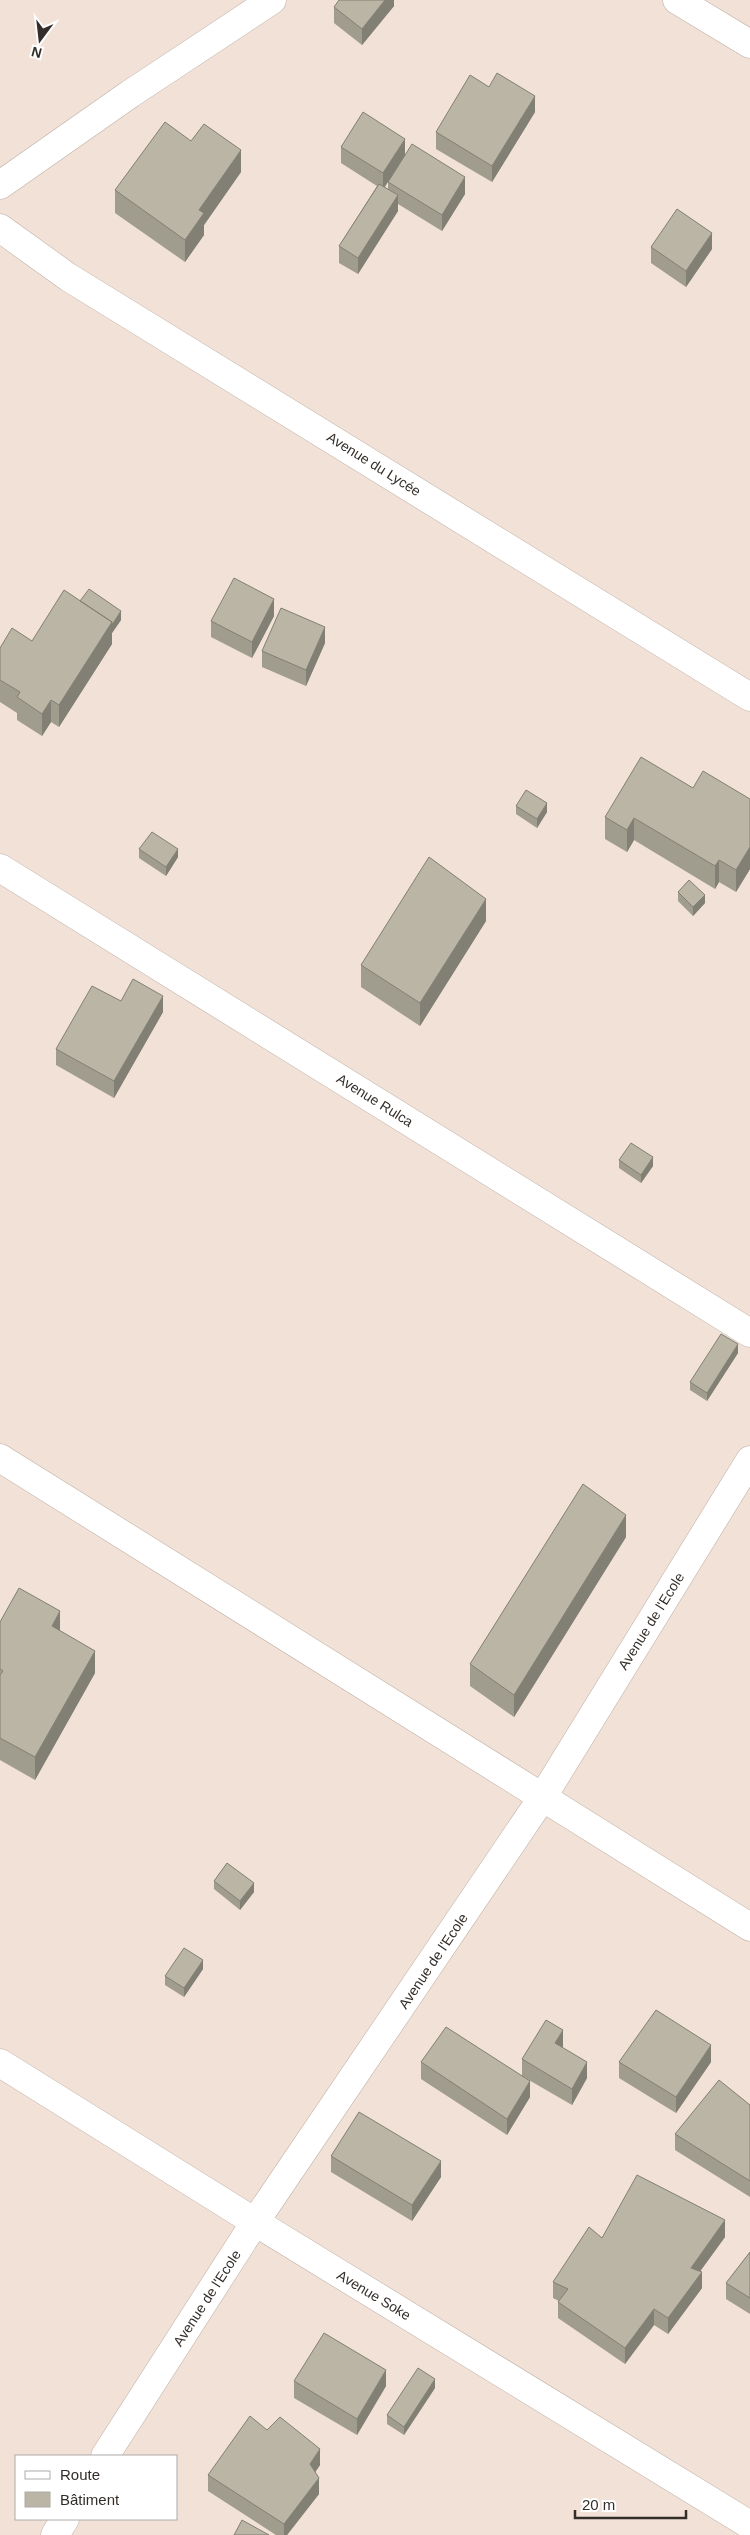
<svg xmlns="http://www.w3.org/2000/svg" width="750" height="2535" font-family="Arial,sans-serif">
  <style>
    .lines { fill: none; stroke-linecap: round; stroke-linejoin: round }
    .minor-casing { stroke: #beafa5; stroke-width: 29 }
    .minor { stroke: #fff; stroke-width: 28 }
    .wall { fill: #a09c8e; fill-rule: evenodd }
    .shaded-wall { fill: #827f74 }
    .building { fill: #bab5a5; stroke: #827f74 }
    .labels { text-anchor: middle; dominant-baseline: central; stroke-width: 5; stroke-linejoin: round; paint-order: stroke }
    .street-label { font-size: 14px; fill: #342e2a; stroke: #fff }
  </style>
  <rect width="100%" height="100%" fill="#f1e1d6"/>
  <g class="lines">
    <defs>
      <path id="minor" d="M 677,0 L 750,44
        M 0,185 L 130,94 L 272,0
        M 0,228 L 68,277 L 750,697
        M 0,868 L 750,1333
        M 0,1458 L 750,1927
        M 0,2063 L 255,2222 L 750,2525
        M 105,2456 L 255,2222 L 542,1798 L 750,1460
        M 55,2535 L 65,2519"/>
    </defs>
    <use href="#minor" class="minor-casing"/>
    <use href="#minor" class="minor"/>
  </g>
  <path class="wall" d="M 394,0 L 394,6 L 362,45 L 334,23 L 334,7 Z
    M 489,87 L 535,112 L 492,182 L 436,149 L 436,132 Z
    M 191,141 L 241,172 L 204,225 L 204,235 L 185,262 L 115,213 L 115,190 Z
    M 341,147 L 405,155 L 465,194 L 442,231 L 398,204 L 398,211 L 358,274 L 339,263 L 339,246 L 377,186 L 341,163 ZM 388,182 L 388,189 L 385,187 Z
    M 651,247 L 712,249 L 686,287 L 651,263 Z
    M 80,601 L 121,620 L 112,633 L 112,644 L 59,727 L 51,722 L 42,736 L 17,720 L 17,713 L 0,702 L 0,648 L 32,641 Z
    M 274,616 L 252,658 L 211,637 L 211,621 Z
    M 325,643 L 306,686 L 262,667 L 262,651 Z
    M 693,788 L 750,799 L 750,869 L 736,892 L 719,882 L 715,889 L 634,840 L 627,852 L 605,839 L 605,817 Z
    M 516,806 L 547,812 L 537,828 L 516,814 Z
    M 139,849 L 178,857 L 166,876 L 139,858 Z
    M 678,892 L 705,903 L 693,916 L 678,901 Z
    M 486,921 L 420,1026 L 361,987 L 361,965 Z
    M 121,1001 L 163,1012 L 114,1098 L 56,1065 L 56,1049 Z
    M 619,1160 L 653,1166 L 641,1183 L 619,1168 Z
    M 738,1353 L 707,1401 L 690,1390 L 690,1382 Z
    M 626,1537 L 514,1717 L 470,1686 L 470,1664 Z
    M 0,1622 L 60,1631 L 95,1673 L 35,1780 L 0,1760 Z
    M 214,1881 L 254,1892 L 240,1910 L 214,1889 Z
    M 203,1969 L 184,1997 L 165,1985 L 165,1976 Z
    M 563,2046 L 563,2048 L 587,2078 L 572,2105 L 522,2076 L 522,2059 Z
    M 421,2062 L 530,2097 L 507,2135 L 421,2079 Z
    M 619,2062 L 711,2062 L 676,2113 L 619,2078 Z
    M 750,2105 L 750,2197 L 675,2150 L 675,2134 Z
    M 331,2156 L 441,2177 L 412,2221 L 331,2172 Z
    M 725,2237 L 700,2271 L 702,2288 L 668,2334 L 654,2325 L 625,2364 L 558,2318 L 558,2302 L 559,2301 L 553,2298 L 553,2282 Z
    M 750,2252 L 750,2314 L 726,2299 L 726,2283 Z
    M 294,2381 L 386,2386 L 357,2435 L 294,2398 Z
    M 435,2388 L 404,2435 L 387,2424 L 387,2415 Z
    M 267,2430 L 320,2465 L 315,2472 L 319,2494 L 287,2535 L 276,2535 L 208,2491 L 208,2475 Z"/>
  <path class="shaded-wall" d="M 385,0 L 394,0 L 394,6 L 362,45 L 362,29 Z
    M 535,96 L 535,112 L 492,182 L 492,166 Z
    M 405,139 L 405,156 L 383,189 L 383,173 Z
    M 241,150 L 241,172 L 204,225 L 204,235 L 185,262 L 185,240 L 199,210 Z
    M 465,177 L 465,194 L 442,231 L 442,215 Z
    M 398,195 L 398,211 L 358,274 L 358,258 Z
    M 712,233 L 712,249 L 686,287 L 686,271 Z
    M 274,599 L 274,616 L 252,658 L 252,642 Z
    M 121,611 L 121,620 L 112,633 L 112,644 L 59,727 L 59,705 L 112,622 Z
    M 325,627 L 325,643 L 306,686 L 306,670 Z
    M 51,700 L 51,722 L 42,736 L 42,714 Z
    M 547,803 L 547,812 L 537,828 L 537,819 Z
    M 634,818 L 634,840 L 627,852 L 627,830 Z
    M 750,847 L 750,869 L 736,892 L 736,870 Z
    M 178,849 L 178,857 L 166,876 L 166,867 Z
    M 719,860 L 719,882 L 715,889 L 715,866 Z
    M 705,895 L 705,903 L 693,916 L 693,907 Z
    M 486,899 L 486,921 L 420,1026 L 420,1003 Z
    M 163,996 L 163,1012 L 114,1098 L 114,1081 Z
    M 653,1157 L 653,1166 L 641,1183 L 641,1175 Z
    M 738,1344 L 738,1353 L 707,1401 L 707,1393 Z
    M 626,1515 L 626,1537 L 514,1717 L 514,1695 Z
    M 60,1611 L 60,1633 L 52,1626 Z
    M 95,1651 L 95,1673 L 35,1780 L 35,1757 Z
    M 254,1883 L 254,1892 L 240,1910 L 240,1901 Z
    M 203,1960 L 203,1969 L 184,1997 L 184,1988 Z
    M 563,2030 L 563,2046 L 555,2060 L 555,2043 Z
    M 711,2045 L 711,2062 L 676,2113 L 676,2097 Z
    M 587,2062 L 587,2078 L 572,2105 L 572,2089 Z
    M 530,2081 L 530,2097 L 507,2135 L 507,2119 Z
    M 441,2161 L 441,2177 L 412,2221 L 412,2205 Z
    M 725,2220 L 725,2237 L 691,2284 L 691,2268 Z
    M 702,2272 L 702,2288 L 668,2334 L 668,2318 Z
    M 654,2309 L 654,2325 L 625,2364 L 625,2348 Z
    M 386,2370 L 386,2386 L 357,2435 L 357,2419 Z
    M 435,2379 L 435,2388 L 404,2435 L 404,2427 Z
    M 320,2449 L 320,2465 L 310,2480 L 310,2464 Z
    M 319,2478 L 319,2494 L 287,2535 L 284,2535 L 284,2524 Z"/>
  <path class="building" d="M 339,0 L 385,0 L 362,29 L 334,7 Z
    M 497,73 L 535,96 L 492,166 L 436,132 L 470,75 L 489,87 Z
    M 363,112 L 405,139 L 383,173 L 341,147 Z
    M 165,122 L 191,141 L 204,124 L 241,150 L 199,210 L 204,213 L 185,240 L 115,190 Z
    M 412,144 L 465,177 L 442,215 L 388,182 Z
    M 379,184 L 398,195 L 358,258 L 339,246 Z
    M 677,209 L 712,233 L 686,271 L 651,247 Z
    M 234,578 L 274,599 L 252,642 L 211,621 Z
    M 89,589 L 121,611 L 112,625 L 112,622 L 80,601 Z
    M 64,590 L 112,622 L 59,705 L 51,700 L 42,714 L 17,697 L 20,692 L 0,680 L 0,648 L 12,628 L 32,641 Z
    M 281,608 L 325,627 L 306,670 L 262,651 Z
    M 641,757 L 693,788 L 703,771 L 750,799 L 750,847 L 736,870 L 719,860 L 715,866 L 634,818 L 627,830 L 605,817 Z
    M 526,790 L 547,803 L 537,819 L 516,806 Z
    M 152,832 L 178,849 L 166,867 L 139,849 Z
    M 429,857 L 486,899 L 420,1003 L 361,965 Z
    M 689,880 L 705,895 L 693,907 L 678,892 Z
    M 133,979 L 163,996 L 114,1081 L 56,1049 L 92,986 L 121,1001 Z
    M 631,1143 L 653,1157 L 641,1175 L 619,1160 Z
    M 721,1334 L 738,1344 L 707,1393 L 690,1382 Z
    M 583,1484 L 626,1515 L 514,1695 L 470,1664 Z
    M 19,1588 L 60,1611 L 52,1626 L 95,1651 L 35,1757 L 0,1738 L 0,1675 L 3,1671 L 0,1669 L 0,1622 Z
    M 227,1863 L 254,1883 L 240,1901 L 214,1881 Z
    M 184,1948 L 203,1960 L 184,1988 L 165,1976 Z
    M 656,2010 L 711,2045 L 676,2097 L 619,2062 Z
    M 546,2020 L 563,2030 L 555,2043 L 587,2062 L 572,2089 L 522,2059 Z
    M 446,2027 L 530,2081 L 507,2119 L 421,2062 Z
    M 719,2080 L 750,2105 L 750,2181 L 675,2134 Z
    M 359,2112 L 441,2161 L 412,2205 L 331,2156 Z
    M 637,2175 L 725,2220 L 691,2268 L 702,2272 L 668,2318 L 654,2309 L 625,2348 L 558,2302 L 568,2289 L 553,2282 L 589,2227 L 602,2238 Z
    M 750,2252 L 750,2298 L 726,2283 Z
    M 324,2333 L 386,2370 L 357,2419 L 294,2381 Z
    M 418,2368 L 435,2379 L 404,2427 L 387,2415 Z
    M 250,2416 L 267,2430 L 280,2417 L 320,2449 L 310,2464 L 319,2478 L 284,2524 L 208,2475 Z
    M 242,2520 L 269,2535 L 234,2535 Z"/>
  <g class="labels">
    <g class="street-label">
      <text transform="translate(374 464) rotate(32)">Avenue du Lycée</text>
      <text transform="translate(375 1100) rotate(32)">Avenue Rulca</text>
      <text transform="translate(651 1621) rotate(-58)">Avenue de l'Ecole</text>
      <text transform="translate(433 1961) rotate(-56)">Avenue de l'Ecole</text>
      <text transform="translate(374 2295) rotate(31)">Avenue Soke</text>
      <text transform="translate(207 2298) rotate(-57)">Avenue de l'Ecole</text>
    </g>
  </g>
  <rect x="15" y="2455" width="162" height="65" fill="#ffffff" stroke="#aeabaa"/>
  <rect x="25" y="2471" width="25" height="8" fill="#ffffff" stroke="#aeabaa"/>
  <text x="60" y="2480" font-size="15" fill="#342e2a">Route</text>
  <rect x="25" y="2492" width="25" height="15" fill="#bab5a5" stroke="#aeabaa"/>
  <text x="60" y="2505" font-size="15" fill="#342e2a">Bâtiment</text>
  <g transform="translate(40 40) rotate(195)" stroke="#ffffff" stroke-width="4" paint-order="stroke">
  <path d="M0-4L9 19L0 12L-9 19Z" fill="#342e2a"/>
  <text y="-8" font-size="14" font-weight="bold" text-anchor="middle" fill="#342e2a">N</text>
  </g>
  <path d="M575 2510v8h111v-8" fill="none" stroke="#342e2a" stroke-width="2.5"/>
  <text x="582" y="2510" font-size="15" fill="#342e2a" stroke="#ffffff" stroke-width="4" paint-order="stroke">20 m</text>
</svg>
